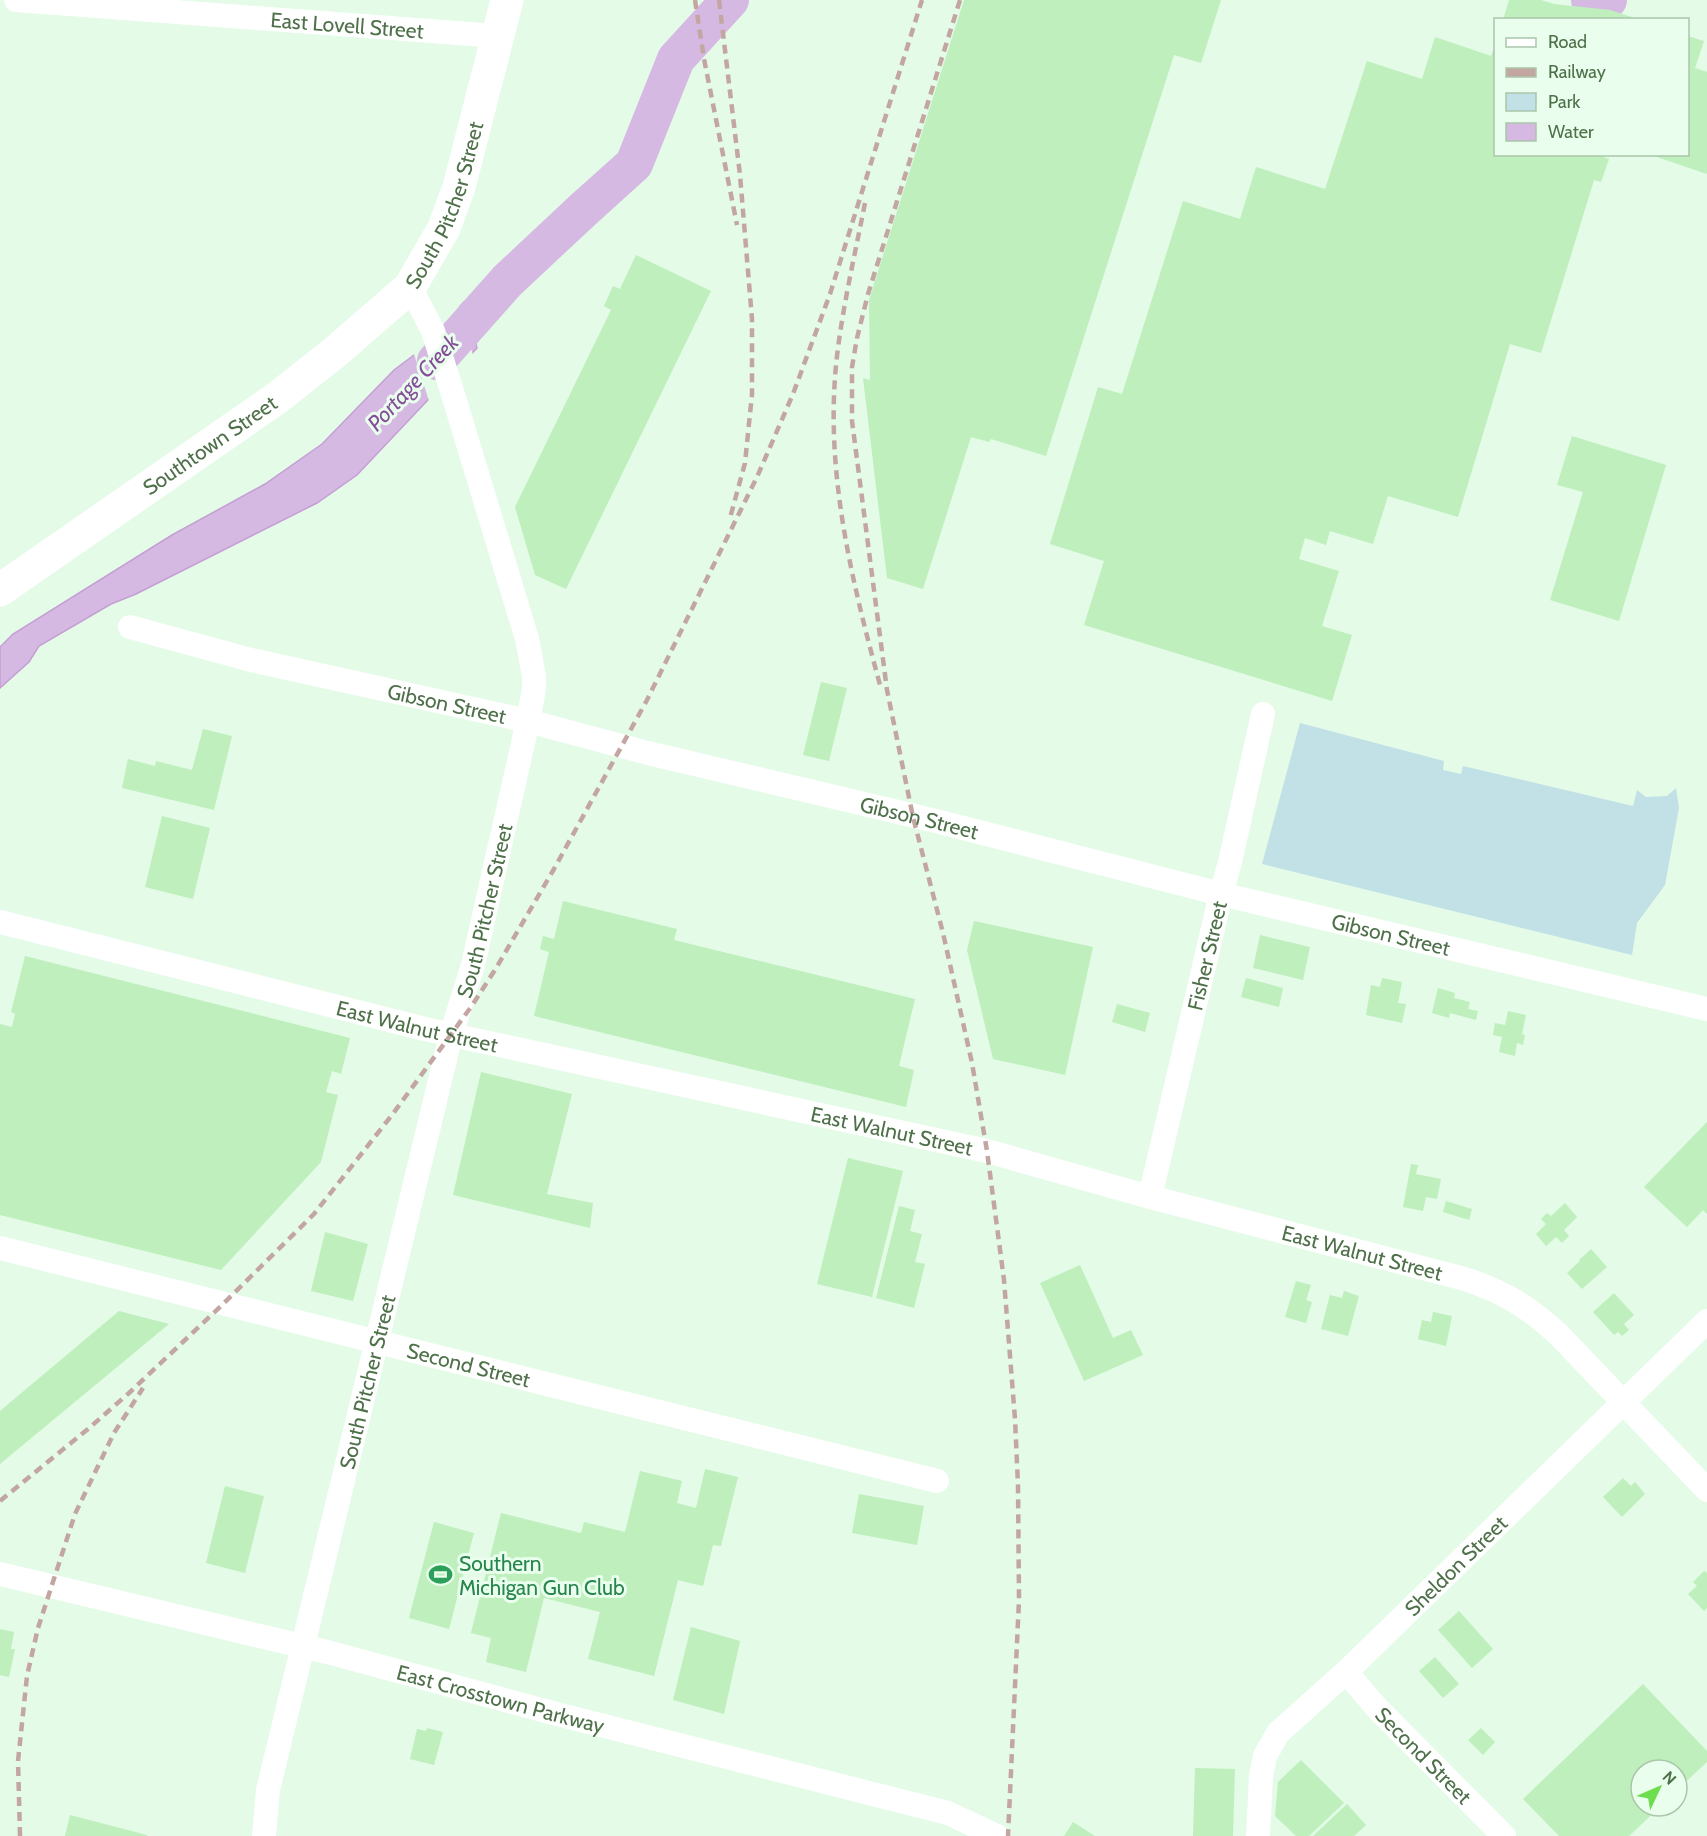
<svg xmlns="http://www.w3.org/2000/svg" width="1707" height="1836" font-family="Cabin,sans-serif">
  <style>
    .green { fill: #c2e1e7 }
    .water { fill: #d6b9e3; stroke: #c59fd4; stroke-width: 1.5 }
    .pier { fill: #e3fbe7 }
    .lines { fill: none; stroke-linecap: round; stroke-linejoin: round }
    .river { stroke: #d6b9e3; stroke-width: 38 }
    .building { fill: #beefbc }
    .street { stroke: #fff; stroke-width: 24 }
    .secondary { stroke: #fff; stroke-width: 33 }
    .rail { stroke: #c3a6a2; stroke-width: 4.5; stroke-dasharray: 9 6; stroke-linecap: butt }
    .labels { text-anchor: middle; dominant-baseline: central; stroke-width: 6; stroke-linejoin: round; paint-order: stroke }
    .street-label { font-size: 21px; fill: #4e714a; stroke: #e9feec }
    .leisure-label { font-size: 21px; fill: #27864d; stroke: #e9feec; text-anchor: start }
    .water-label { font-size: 22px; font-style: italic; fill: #844f98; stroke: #e9feec }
  </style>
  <rect width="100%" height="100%" fill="#e3fbe7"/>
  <path class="green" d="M 1300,723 L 1444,761 L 1443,770 L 1461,774 L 1463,766 L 1633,806 L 1637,790 L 1646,797 L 1667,796 L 1676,788 L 1679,808 L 1665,885 L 1637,923 L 1632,955 L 1262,864 Z"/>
  <path class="water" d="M 464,302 L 477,348 L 357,475 L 317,503 L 136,594 L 111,604 L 39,646 L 29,662 L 0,688 L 0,647 L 13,634 L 172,535 L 265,484 L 322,444 L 394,370 L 414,355 Z"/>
  <path class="pier" d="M 458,305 L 473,355 L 429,401 L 413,351 Z"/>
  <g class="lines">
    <path class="river" d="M 1590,0 L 1601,5 L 1608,0
      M 436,361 L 507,281 L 584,209 L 634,164 L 676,59 L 730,0"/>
  </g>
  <path class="building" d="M 964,0 L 1221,0 L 1201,63 L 1174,55 L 1046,456 L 991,439 L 989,442 L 971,437 L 923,589 L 887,578 L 863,378 L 870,380 L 869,300 Z
    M 1509,0 L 1541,0 L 1554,4 L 1610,10 L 1638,19 L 1503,20 Z
    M 1688,36 L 1704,41 L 1695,68 L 1707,72 L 1707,174 L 1651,155 L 1688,154 Z
    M 1435,37 L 1491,56 L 1496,42 L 1496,154 L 1596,154 L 1609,159 L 1601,182 L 1594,180 L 1541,353 L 1510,344 L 1458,517 L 1388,496 L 1373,544 L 1330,531 L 1326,545 L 1305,538 L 1299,559 L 1339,571 L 1322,626 L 1352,635 L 1332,701 L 1084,625 L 1104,561 L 1050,544 L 1098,387 L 1122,394 L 1183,201 L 1240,219 L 1256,167 L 1325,189 L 1367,61 L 1422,79 Z
    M 636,255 L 711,291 L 566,589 L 535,575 L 515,507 L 611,310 L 604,306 L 613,286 L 620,289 Z
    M 1572,436 L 1666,465 L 1619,621 L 1550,600 L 1583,492 L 1557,485 Z
    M 821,682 L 847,688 L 829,761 L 803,755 Z
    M 203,729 L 232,736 L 214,810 L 122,788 L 128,759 L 155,766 L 156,761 L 192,770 Z
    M 162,816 L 210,828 L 193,899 L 145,887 Z
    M 563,901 L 677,929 L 674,940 L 915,999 L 899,1066 L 914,1070 L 906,1107 L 534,1016 L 549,952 L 540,949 L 543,936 L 554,939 Z
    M 974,921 L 1093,947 L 1065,1075 L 993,1059 L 967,950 Z
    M 1260,935 L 1310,947 L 1303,980 L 1253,968 Z
    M 25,956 L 350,1038 L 341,1074 L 332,1071 L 326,1092 L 338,1095 L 321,1162 L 221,1270 L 0,1215 L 0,1024 L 12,1027 L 15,1014 L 11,1012 Z
    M 1246,978 L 1283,988 L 1279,1007 L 1241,997 Z
    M 1382,978 L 1402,982 L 1398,1003 L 1406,1004 L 1402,1023 L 1366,1015 L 1371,985 L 1380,987 Z
    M 1438,988 L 1455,993 L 1454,998 L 1470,1002 L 1468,1009 L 1478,1011 L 1476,1020 L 1450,1013 L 1449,1018 L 1432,1013 Z
    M 1117,1004 L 1150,1013 L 1145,1032 L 1112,1022 Z
    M 1508,1011 L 1526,1015 L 1522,1034 L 1525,1035 L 1523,1045 L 1517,1043 L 1515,1056 L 1499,1052 L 1502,1037 L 1493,1035 L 1495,1023 L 1505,1025 Z
    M 481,1072 L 572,1094 L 547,1194 L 593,1203 L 590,1228 L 453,1195 Z
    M 1707,1122 L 1707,1214 L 1703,1210 L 1687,1227 L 1644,1187 Z
    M 848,1158 L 903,1171 L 872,1297 L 817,1284 Z
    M 1411,1164 L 1418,1165 L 1416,1174 L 1441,1179 L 1437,1199 L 1426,1197 L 1423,1211 L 1403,1207 Z
    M 1446,1201 L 1472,1209 L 1469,1220 L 1443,1212 Z
    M 1565,1203 L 1577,1217 L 1564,1230 L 1569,1236 L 1562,1243 L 1556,1237 L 1546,1246 L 1536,1234 L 1546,1224 L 1541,1219 L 1547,1213 L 1551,1216 Z
    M 899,1206 L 915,1210 L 910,1231 L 922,1234 L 915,1262 L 925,1264 L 914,1308 L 876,1298 Z
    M 325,1232 L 368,1244 L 353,1301 L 311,1291 Z
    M 1591,1249 L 1607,1267 L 1582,1289 L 1567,1273 L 1580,1261 L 1579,1260 Z
    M 1080,1265 L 1113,1338 L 1131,1330 L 1143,1355 L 1084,1381 L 1040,1283 Z
    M 1296,1281 L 1311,1285 L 1306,1300 L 1312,1302 L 1306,1323 L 1285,1317 Z
    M 1344,1291 L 1359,1296 L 1348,1336 L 1321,1329 L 1330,1295 L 1342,1298 Z
    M 1614,1293 L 1634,1315 L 1624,1324 L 1629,1330 L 1622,1336 L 1618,1332 L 1614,1335 L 1593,1312 Z
    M 119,1311 L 169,1324 L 0,1464 L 0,1411 Z
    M 1433,1312 L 1452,1316 L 1446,1346 L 1418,1339 L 1422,1320 L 1431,1322 Z
    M 705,1469 L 738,1477 L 721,1546 L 713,1545 L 703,1586 L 678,1580 L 654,1676 L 588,1659 L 600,1612 L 544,1598 L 526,1672 L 486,1662 L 491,1638 L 471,1633 L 501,1513 L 581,1533 L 584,1522 L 625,1532 L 640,1471 L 682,1481 L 677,1503 L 696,1508 Z
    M 1623,1478 L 1631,1486 L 1635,1482 L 1645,1494 L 1622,1517 L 1603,1497 Z
    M 225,1486 L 264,1496 L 245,1573 L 206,1563 Z
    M 859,1494 L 924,1506 L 917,1545 L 852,1533 Z
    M 434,1522 L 474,1533 L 449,1629 L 409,1618 Z
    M 1704,1571 L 1707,1573 L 1707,1608 L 1704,1611 L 1688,1594 L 1697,1586 L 1693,1582 Z
    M 1459,1611 L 1493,1649 L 1472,1668 L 1438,1630 Z
    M 691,1627 L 740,1641 L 724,1714 L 673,1700 Z
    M 0,1629 L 14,1632 L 11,1649 L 15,1649 L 9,1677 L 0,1675 Z
    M 1435,1657 L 1459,1684 L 1443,1698 L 1419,1671 Z
    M 1643,1684 L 1707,1751 L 1707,1762 L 1677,1790 L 1677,1770 L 1641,1770 L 1641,1806 L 1661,1806 L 1629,1836 L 1559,1836 L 1523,1799 Z
    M 427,1728 L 443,1732 L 434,1765 L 410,1759 L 417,1729 L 426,1731 Z
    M 1481,1728 L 1495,1742 L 1483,1755 L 1468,1740 Z
    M 1301,1760 L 1344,1803 L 1309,1836 L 1296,1836 L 1275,1816 L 1278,1782 Z
    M 1195,1768 L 1235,1769 L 1233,1836 L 1193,1836 Z
    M 1347,1804 L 1366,1825 L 1354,1836 L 1313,1836 Z
    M 70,1815 L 147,1835 L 147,1836 L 65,1836 Z
    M 1073,1822 L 1095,1836 L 1064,1836 Z"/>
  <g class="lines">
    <g class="street">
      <path id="s1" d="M 16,0 L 497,36"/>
      <path id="s2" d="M 130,627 L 251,660 L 528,721 L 648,753 L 936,821 L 1221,894 L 1707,1009"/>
      <path id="s3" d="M 0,922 L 425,1029 L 987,1151 L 1150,1197 L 1465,1279 C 1506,1293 1527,1306 1559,1335 L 1707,1490"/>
      <path id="s4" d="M 1150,1197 L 1221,894 L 1230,862 L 1263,714"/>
      <path id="s5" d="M 0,1248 L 937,1481"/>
      <path id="s6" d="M 0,1574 L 331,1653 L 553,1713 L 948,1813 L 997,1836"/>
      <path id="s7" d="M 1346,1672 L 1377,1708 L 1504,1836"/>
      <path id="s8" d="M 264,1836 L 268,1790 L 451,1035 L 473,965 L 528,721 L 534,689 L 534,676 L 527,639 L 456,404 L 433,331 L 410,287"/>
      <path id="s9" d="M 1258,1836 L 1261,1776 L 1265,1756 L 1278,1733 L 1346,1672 L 1707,1321"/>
    </g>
    <path class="secondary" id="s10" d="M 0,590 L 277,398 L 334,353 L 410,287 L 444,228 L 459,187 L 507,0"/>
    <path class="rail" d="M 695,0 L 704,59 L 737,225
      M 719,0 L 740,175 L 752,319 L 752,394 L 745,463 L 730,518
      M 960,0 L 868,294 L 857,338 L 852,367 L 852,421 L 887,690 L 913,817 L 943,933 L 972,1063 L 987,1151 L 1004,1280 L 1015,1419 L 1018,1485 L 1019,1600 L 1008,1836
      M 865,203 C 855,254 843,305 837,356 C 824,468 851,578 880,685
      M 0,1501 L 88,1429 L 129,1393 L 222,1305 L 314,1214 L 392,1115 L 471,1007 L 495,970 L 554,869 L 647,700 L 757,477 L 793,394 L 830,294 L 922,0
      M 20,1836 L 18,1761 L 27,1676 L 38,1628 L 75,1514 L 114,1433 L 143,1388"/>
  </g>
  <defs>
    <symbol id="stadium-bare" viewBox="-9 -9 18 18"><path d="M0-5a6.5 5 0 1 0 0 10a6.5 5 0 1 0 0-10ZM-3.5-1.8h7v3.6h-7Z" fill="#2e9e5b" stroke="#e9feec" stroke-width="2.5" paint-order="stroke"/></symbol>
  </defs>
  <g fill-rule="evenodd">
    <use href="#stadium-bare" x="424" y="1558" width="33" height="33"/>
  </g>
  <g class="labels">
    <g class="street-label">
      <text stroke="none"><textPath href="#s1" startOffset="332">East Lovell Street</textPath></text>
      <text stroke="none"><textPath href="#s10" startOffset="600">South Pitcher Street</textPath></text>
      <text stroke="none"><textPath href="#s10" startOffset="255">Southtown Street</textPath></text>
      <text stroke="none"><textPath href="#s2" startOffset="326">Gibson Street</textPath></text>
      <text stroke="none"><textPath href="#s2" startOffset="812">Gibson Street</textPath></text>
      <text stroke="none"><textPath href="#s8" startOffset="952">South Pitcher Street</textPath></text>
      <text stroke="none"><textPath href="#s2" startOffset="1298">Gibson Street</textPath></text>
      <text stroke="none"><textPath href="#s4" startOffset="248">Fisher Street</textPath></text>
      <text stroke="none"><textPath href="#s3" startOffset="430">East Walnut Street</textPath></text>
      <text stroke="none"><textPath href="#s3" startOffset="916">East Walnut Street</textPath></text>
      <text stroke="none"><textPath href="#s3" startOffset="1402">East Walnut Street</textPath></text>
      <text stroke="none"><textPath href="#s5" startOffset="483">Second Street</textPath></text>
      <text stroke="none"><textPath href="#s8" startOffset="466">South Pitcher Street</textPath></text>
      <text stroke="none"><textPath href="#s9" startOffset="351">Sheldon Street</textPath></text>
      <text stroke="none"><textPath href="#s6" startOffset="516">East Crosstown Parkway</textPath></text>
      <text stroke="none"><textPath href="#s7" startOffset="114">Second Street</textPath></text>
    </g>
    <g class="leisure-label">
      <text x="459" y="1563">Southern<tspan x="459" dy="24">Michigan Gun Club</tspan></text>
    </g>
    <g class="water-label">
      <text transform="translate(413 383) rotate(-47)">Portage Creek</text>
    </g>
  </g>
  <rect x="1494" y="18" width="195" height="138" fill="#e9feec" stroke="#abc6ab" stroke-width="1.5"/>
  <rect x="1506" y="38" width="30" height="9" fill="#ffffff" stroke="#abc6ab" stroke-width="1.5"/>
  <text x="1548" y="48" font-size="18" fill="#4e714a">Road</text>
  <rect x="1506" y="68" width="30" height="9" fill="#c3a6a2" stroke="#abc6ab" stroke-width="1.5"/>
  <text x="1548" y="78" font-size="18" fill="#4e714a">Railway</text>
  <rect x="1506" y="93" width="30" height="18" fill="#c2e1e7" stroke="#abc6ab" stroke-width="1.5"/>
  <text x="1548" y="108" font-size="18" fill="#4e714a">Park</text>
  <rect x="1506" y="123" width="30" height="18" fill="#d6b9e3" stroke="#abc6ab" stroke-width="1.5"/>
  <text x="1548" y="138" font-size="18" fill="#4e714a">Water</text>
  <g transform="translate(1659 1788) rotate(46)"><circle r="28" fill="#e9feec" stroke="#abc6ab" stroke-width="1.5"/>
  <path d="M0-4.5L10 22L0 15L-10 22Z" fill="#6dde4e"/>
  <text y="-9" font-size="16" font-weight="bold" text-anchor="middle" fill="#4e714a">N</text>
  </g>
</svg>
